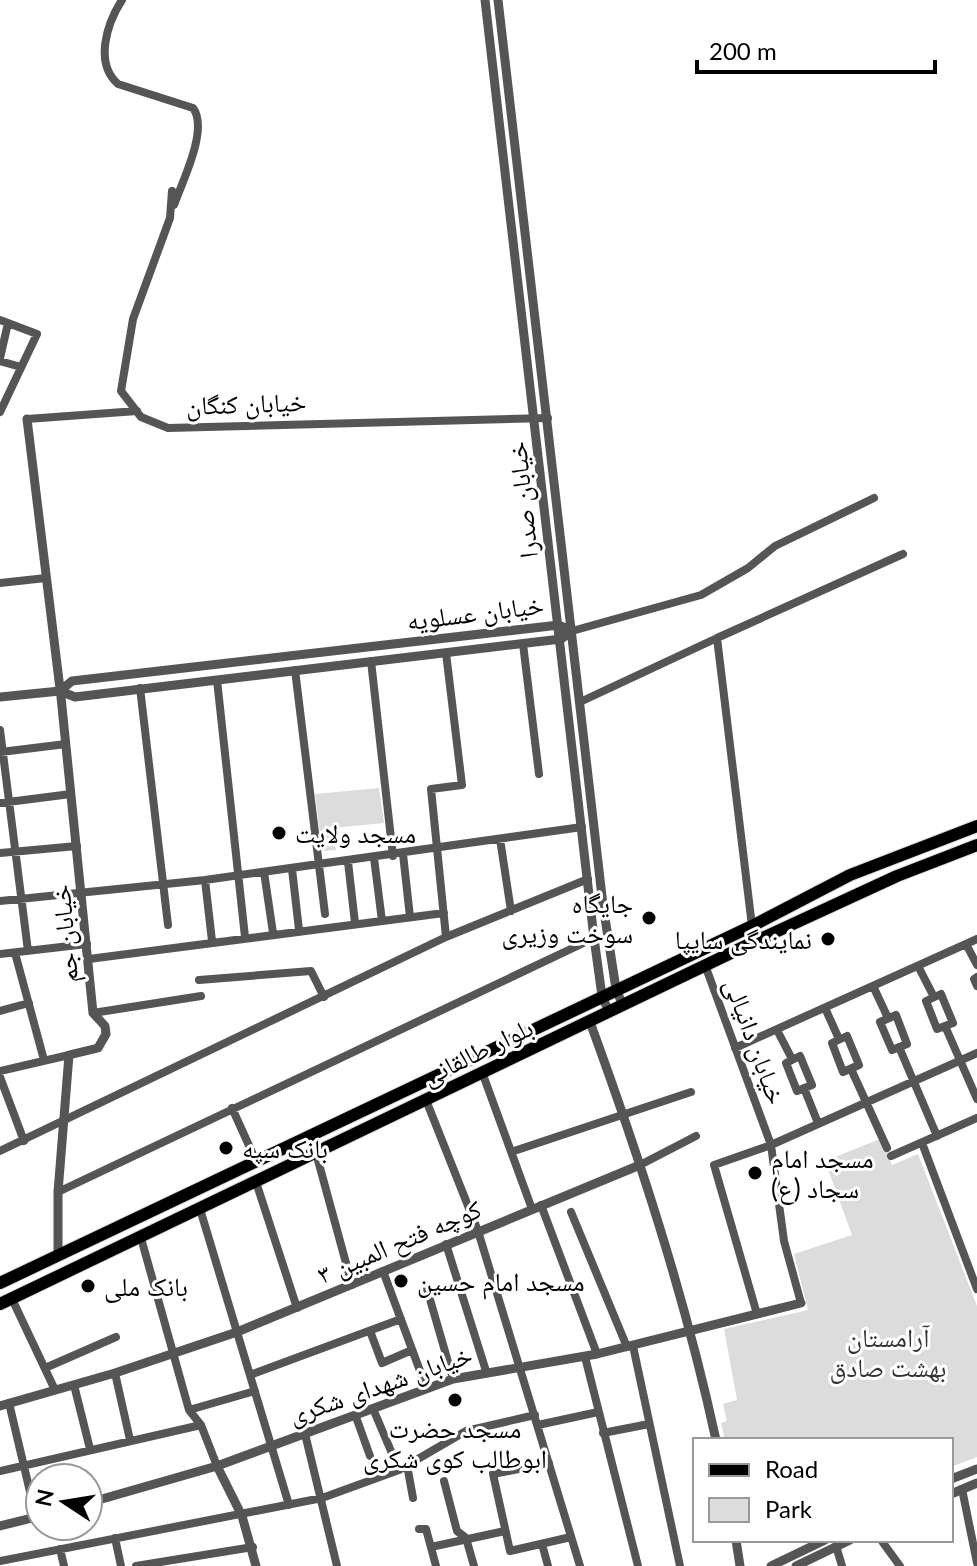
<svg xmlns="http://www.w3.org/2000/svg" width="977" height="1566" font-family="Lato,'Noto Naskh Arabic',sans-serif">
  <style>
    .green { fill: #dcdcdc }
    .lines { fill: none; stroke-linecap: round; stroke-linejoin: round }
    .primary-casing { stroke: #dbdbdb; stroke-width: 14 }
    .minor { stroke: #555; stroke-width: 8 }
    .tertiary { stroke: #555; stroke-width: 9 }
    .primary { stroke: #000; stroke-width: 12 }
    .poi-dot { fill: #000; stroke: #fff; stroke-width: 3 }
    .labels { text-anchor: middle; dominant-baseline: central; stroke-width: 6; stroke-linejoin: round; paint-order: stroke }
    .street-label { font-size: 26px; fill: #000; stroke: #fff }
    .poi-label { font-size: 26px; fill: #000; stroke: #fff; text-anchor: start }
    .park-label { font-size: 26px; fill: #333; stroke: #fff }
  </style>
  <rect width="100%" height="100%" fill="#fff"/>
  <path class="green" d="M 379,788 L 384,823 L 333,828 L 336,850 L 322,851 L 315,794 Z
    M 880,1139 L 892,1165 L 918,1154 L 977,1306 L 977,1457 L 951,1467 L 951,1440 L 725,1440 L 721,1423 L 727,1421 L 723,1404 L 737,1400 L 724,1329 L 808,1310 L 794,1254 L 852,1235 L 825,1161 Z"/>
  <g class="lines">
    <defs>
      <path id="primary" d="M 0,1283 L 752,926 L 850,875 L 977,826
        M 0,1304 L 756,941 L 897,876 L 977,845"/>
    </defs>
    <use href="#primary" class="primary-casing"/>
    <path class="minor" d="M 122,0 C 107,23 94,63 118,84 L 193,108 C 209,129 182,182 174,205
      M 172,191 L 170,218 L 133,319 L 121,391 L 141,417 L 168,428 L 548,418
      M 0,320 L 37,334 L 0,412
      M 0,358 L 8,323
      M 0,361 L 21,367
      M 27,419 L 137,411
      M 0,583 L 46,578
      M 572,631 L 701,595 L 748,568 L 775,546 L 874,498
      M 717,638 L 903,554
      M 523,644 L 539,774
      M 446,653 L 462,785 L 431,789 L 446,937
      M 371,661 L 393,856
      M 295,670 L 325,914
      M 217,680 L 245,937
      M 140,688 L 168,925
      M 580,702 L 717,638 L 752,926
      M 0,730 L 28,951
      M 1,752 L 66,744
      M 0,803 L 71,794
      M 500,839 L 511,911
      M 0,853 L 77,846
      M 403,854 L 410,917
      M 374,858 L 382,921
      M 348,862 L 355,923
      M 292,869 L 299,930
      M 264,872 L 273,933
      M 205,880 L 212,941
      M 0,901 L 205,880 L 582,827
      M 966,944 L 977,965
      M 15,953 L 44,1060
      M 0,954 L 87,944
      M 89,959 L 444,913
      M 705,965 L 771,1145 L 784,1241 L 801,1303
      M 918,966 L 934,997
      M 977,977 L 974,979 L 977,986
      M 199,980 L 311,971 L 324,997
      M 873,986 L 888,1018
      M 941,994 L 953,1023 L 937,1029 L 926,1001 Z
      M 825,1008 L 839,1039
      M 0,1011 L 29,1003
      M 93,1013 L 201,996
      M 896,1015 L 907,1044 L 892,1050 L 880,1022 Z
      M 945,1026 L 977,1099
      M 777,1030 L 792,1059
      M 847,1036 L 859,1065 L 843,1072 L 832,1043 Z
      M 899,1047 L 937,1136
      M 735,1048 L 977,939
      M 800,1056 L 812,1085 L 797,1091 L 786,1063 Z
      M 851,1069 L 887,1148
      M 0,1071 L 69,1055
      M 482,1072 L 532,1209
      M 0,1077 L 24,1141
      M 804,1088 L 818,1123
      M 426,1100 L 478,1231 L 580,1566
      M 232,1108 L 256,1161
      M 922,1143 L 977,1289
      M 0,1151 L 446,937 L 588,879
      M 511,1152 L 691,1092
      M 316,1153 L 352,1285
      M 891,1156 L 977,1118
      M 640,1165 L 696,1136
      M 256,1182 L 297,1308
      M 58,1192 L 594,938
      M 541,1205 L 597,1354
      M 200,1209 L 289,1505
      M 571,1212 L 627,1347
      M 141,1238 L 189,1410 L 201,1425 L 217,1466
      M 446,1244 L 486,1371
      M 383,1271 L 426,1387
      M 427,1289 L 453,1379
      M 12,1299 L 55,1390
      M 757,1314 L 714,1165 L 771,1145 L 977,1053
      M 370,1331 L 382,1363 L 412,1350
      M 633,1346 L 680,1566
      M 585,1357 L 638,1566
      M 45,1368 L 116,1337
      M 115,1373 L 130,1440
      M 250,1375 L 401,1319
      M 74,1385 L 90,1449
      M 9,1403 L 36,1517
      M 189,1410 L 255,1391
      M 374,1411 L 399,1470
      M 356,1417 L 370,1456
      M 538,1425 L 598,1412
      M 603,1433 L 649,1424
      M 305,1434 L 337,1566
      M 549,1463 L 493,1474 L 510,1551 L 571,1537
      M 407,1465 L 413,1498
      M 0,1471 L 201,1425
      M 444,1481 L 457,1531 L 466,1538
      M 962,1489 L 977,1563
      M 419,1529 L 426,1529 L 436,1566
      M 115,1538 L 121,1566
      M 466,1538 L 474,1566
      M 881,1540 L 900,1566
      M 542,1544 L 548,1566
      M 836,1546 L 842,1566
      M 431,1547 L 505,1531
      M 60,1549 L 64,1566
      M 0,1561 L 322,1498 L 399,1470 L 466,1431 L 535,1415
      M 136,1566 L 253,1547"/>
    <path class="tertiary" d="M 485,0 L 594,938 L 602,996 L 609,1012
      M 498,0 L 603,905 L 616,989 L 623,1006
      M 27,419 L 61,697 L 93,1013 L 105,1026 L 106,1034 L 98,1048 L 69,1055 L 58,1192 L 58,1256
      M 0,697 L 60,691 L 75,697 L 561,639 L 572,631 L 559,625 L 72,681 L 60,691
      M 590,1022 C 640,1159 685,1297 716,1440
      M 0,1406 L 115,1373 L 237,1332 L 640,1165
      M 217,1466 L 242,1516 L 256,1566
      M 951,1479 L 977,1469
      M 951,1494 L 977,1483
      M 88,1503 L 217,1466 L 453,1379 L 597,1354 L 801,1303
      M 0,1526 L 40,1516
      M 736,1540 L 740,1566
      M 771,1566 L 825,1540
      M 796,1566 L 850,1540"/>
    <use href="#primary" class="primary"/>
  </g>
  <g class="poi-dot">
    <circle cx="279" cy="833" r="8"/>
    <circle cx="649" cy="918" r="8"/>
    <circle cx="828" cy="939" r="8"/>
    <circle cx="226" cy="1148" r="8"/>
    <circle cx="755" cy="1173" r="8"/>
    <circle cx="401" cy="1281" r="8"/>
    <circle cx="88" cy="1286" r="8"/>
    <circle cx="455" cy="1400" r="8"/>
  </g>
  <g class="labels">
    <g class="street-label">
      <text transform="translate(246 403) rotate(-2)">خیابان کنگان</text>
      <text transform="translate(522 500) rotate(-96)">خیابان صدرا</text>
      <text transform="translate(475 612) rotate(-7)">خیابان عسلویه</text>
      <text transform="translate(64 934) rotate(-95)">خیابان جم</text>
      <text transform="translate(756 1041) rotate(70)">خیابان دانیالی</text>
      <text transform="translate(477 1051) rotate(-26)">بلوار طالقانی</text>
      <text transform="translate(399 1241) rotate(-23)">کوچه فتح المبین ۳</text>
      <text transform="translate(380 1384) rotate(-19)">خیابان شهدای شکری</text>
    </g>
    <g class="poi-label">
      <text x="295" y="833">مسجد ولایت</text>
      <text x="633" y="903" text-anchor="end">جایگاه<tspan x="633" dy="30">سوخت وزیری</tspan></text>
      <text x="812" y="939" text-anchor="end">نمایندگی سایپا</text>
      <text x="242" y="1148">بانک سپه</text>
      <text x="771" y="1158">مسجد امام<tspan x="771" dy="30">سجاد (ع)</tspan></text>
      <text x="417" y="1281">مسجد امام حسین</text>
      <text x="104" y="1286">بانک ملی</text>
      <text x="455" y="1428" text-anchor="middle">مسجد حضرت<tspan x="455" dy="30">ابوطالب کوی شکری</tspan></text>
    </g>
    <g class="park-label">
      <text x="888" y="1337">آرامستان<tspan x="888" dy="30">بهشت صادق</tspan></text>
    </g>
  </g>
  <rect x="693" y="1438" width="260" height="104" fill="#ffffff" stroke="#999999" stroke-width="2"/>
  <rect x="709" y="1464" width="40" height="12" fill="#000000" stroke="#999999" stroke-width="2"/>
  <text x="765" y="1478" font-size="24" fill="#000000">Road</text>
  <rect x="709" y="1498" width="40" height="24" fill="#dcdcdc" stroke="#999999" stroke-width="2"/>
  <text x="765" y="1518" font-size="24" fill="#000000">Park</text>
  <g transform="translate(64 1502) rotate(282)"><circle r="38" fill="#ffffff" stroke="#999999" stroke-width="2"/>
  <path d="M0-6L14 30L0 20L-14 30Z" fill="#000000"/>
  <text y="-12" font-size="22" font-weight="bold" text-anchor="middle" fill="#000000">N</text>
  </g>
  <path d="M697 60v12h238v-12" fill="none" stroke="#000000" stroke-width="4"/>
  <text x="709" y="60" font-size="24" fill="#000000" stroke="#ffffff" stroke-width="6" paint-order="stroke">200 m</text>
</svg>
